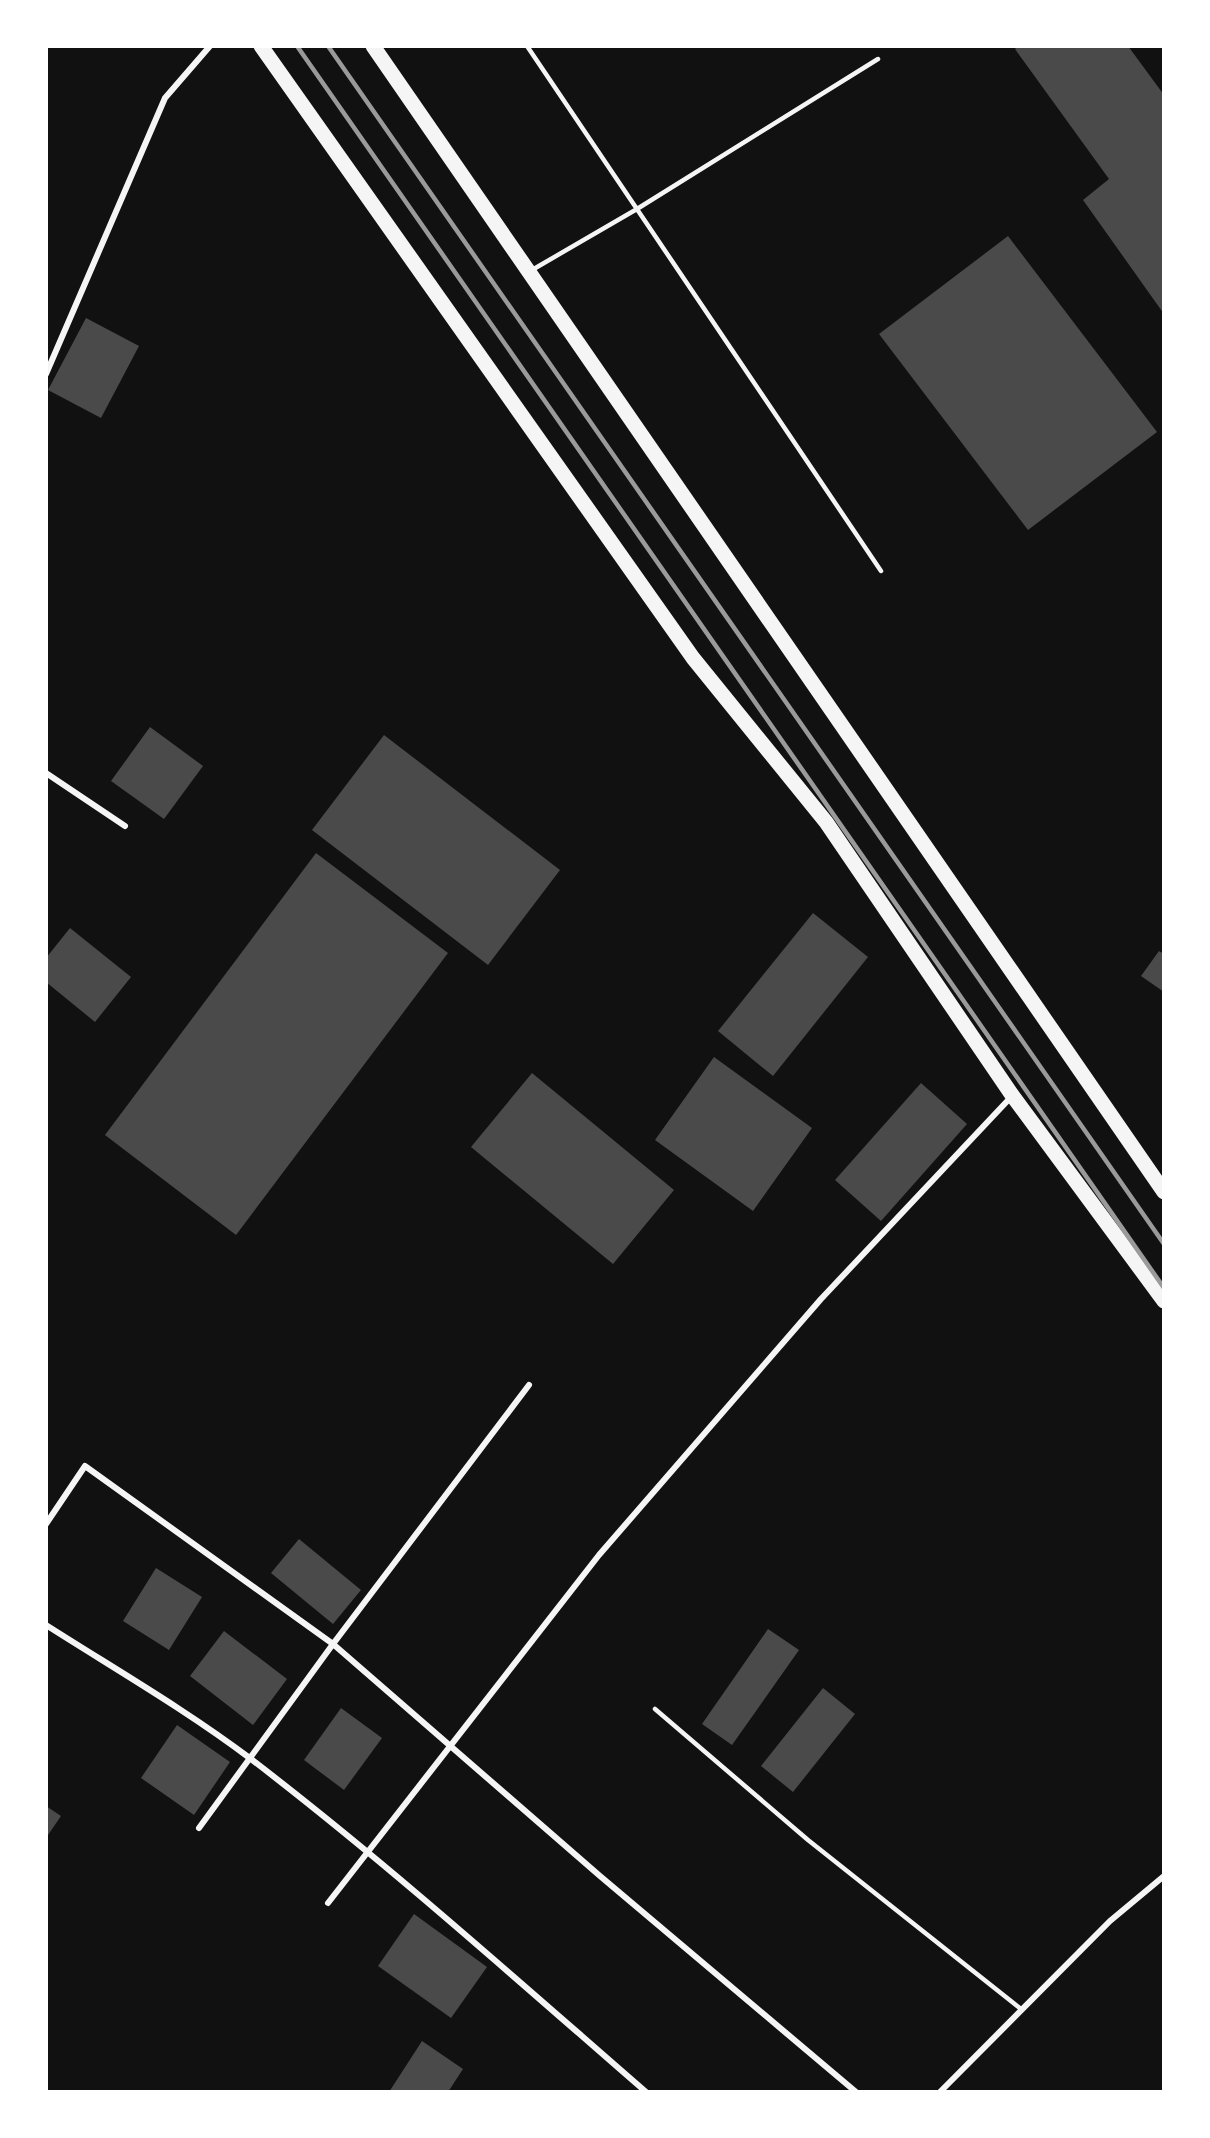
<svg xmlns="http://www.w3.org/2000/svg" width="1210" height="2138" font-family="Montserrat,sans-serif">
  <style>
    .building { fill: #4a4a4a }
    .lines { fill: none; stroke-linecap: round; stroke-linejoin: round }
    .service { stroke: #f5f5f5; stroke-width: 4.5 }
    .minor { stroke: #f5f5f5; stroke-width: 6 }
    .primary { stroke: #f5f5f5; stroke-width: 15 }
    .rail { stroke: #9a9a9a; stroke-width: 4.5 }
  </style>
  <rect width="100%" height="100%" fill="#111"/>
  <path class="building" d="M 1018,46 L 1128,46 L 1164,95 L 1164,314 L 1083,200 L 1109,179 L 1015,49 Z
    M 1008,236 L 1157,432 L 1028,530 L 879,334 Z
    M 86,318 L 139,346 L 101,418 L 48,390 Z
    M 150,727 L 203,766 L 164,819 L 111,781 Z
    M 384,735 L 560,870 L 488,965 L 312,830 Z
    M 316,853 L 448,953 L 236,1235 L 105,1135 Z
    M 813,913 L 868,957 L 773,1076 L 718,1031 Z
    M 70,928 L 131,977 L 95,1022 L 46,982 L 46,958 Z
    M 1159,951 L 1164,954 L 1164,992 L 1141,976 Z
    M 714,1057 L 812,1128 L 753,1211 L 655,1140 Z
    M 532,1073 L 674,1190 L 613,1264 L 471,1147 Z
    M 921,1083 L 967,1124 L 881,1221 L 835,1180 Z
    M 299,1539 L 361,1590 L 333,1624 L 271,1573 Z
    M 156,1568 L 202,1597 L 169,1650 L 123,1621 Z
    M 768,1629 L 799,1650 L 732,1745 L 702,1724 Z
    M 224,1631 L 287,1679 L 253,1725 L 190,1676 Z
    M 823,1688 L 855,1714 L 793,1792 L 761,1766 Z
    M 341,1708 L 382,1738 L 344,1790 L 304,1760 Z
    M 177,1725 L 230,1762 L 194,1815 L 141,1778 Z
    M 46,1806 L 61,1816 L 46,1838 Z
    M 414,1914 L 487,1967 L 451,2018 L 378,1966 Z
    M 422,2041 L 463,2069 L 448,2092 L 389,2092 Z"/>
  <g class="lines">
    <path class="service" d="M 527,46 L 881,571
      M 532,270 L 637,209 L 878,59
      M 655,1709 L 808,1840 L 1021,2009"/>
    <path class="minor" d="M 46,374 L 165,98 L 210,46
      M 46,773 L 125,826
      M 46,1524 L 85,1466 L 333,1644 L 600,1876 L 856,2092
      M 46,1625 C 115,1669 186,1710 251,1759 C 388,1864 516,1979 646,2092
      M 199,1828 L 333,1644 L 529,1385
      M 328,1903 L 599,1555 L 821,1299 L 1012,1096
      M 940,2092 L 1110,1921 L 1164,1876"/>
    <path class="primary" d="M 261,46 L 693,658 L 826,822 L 1012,1095 L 1164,1301
      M 373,46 L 1164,1192"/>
    <path class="rail" d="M 297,46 L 1164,1288
      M 328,46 L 1164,1244"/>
  </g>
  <rect width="1210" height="2138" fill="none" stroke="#ffffff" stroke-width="96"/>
</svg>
